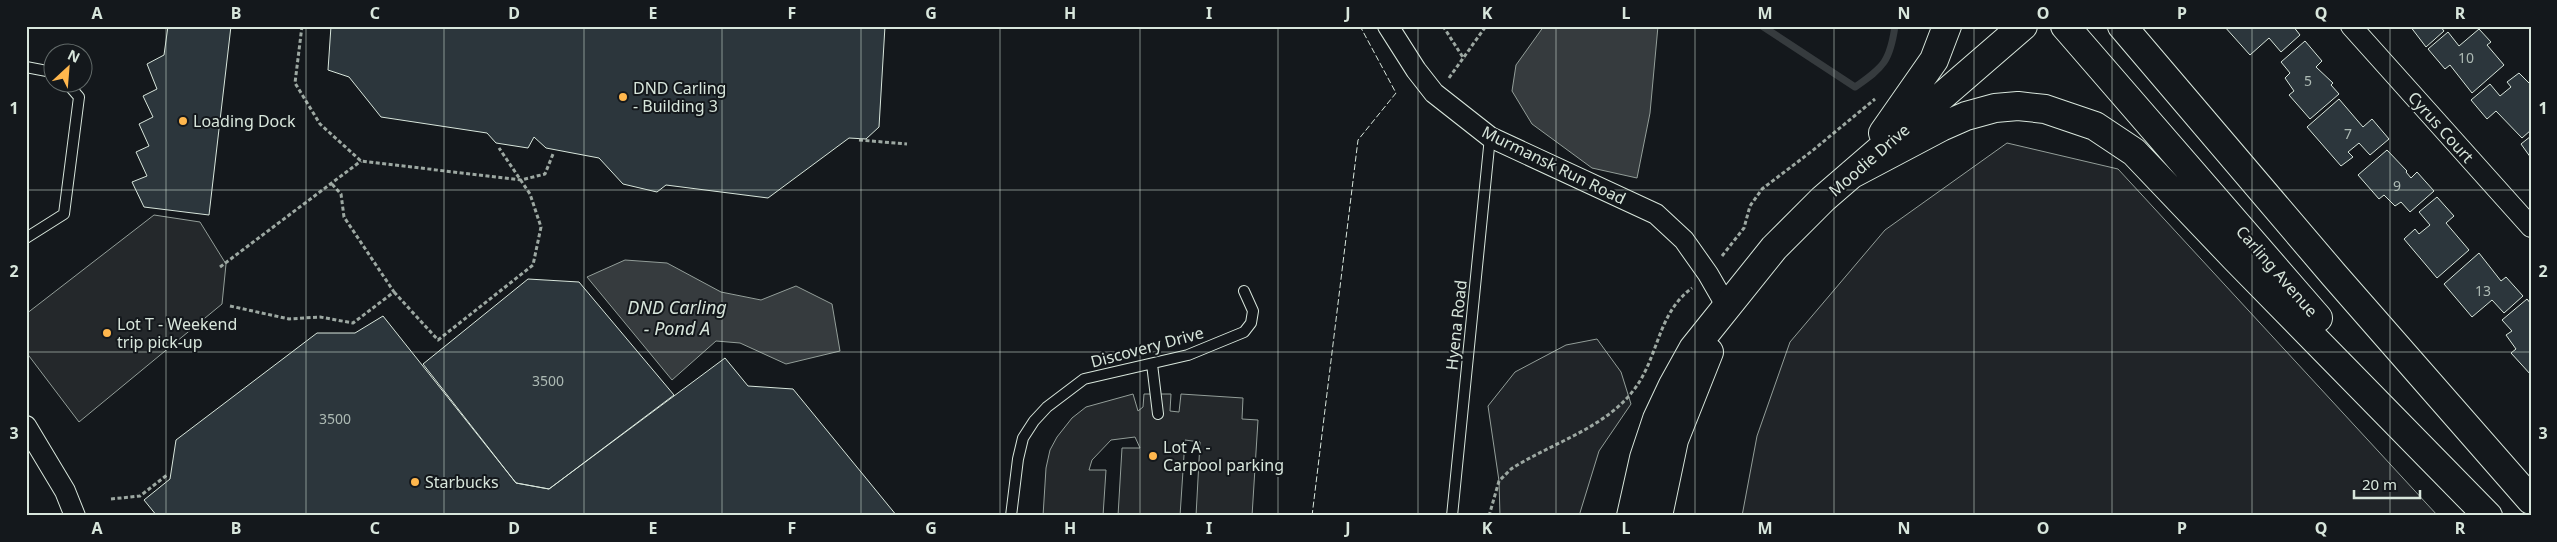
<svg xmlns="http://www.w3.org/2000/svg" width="2557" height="542" font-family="'Noto Sans',sans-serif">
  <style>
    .green { fill: #202428; stroke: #939e99 }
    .parking { fill: #24282b; stroke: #939e99 }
    .water { fill: #363b3e; stroke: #939e99 }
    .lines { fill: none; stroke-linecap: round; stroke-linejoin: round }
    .stream { stroke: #363b3e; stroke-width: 7 }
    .building { fill: #2c363c; stroke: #d8e6dc }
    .service-casing { stroke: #d8e6dc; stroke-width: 12 }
    .minor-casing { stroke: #d8e6dc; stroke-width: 22 }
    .secondary-casing { stroke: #d8e6dc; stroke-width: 30 }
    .path { stroke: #9da8a2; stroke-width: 3; stroke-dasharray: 4 2.5; stroke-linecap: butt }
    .service { stroke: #14181c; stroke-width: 10 }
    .minor { stroke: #14181c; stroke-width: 20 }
    .secondary { stroke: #14181c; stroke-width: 28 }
    .fence { stroke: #d8e6dc; stroke-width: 1; stroke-dasharray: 6 2.5; stroke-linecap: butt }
    .grid { fill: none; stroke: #d8e6dc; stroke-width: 1; stroke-opacity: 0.55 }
    .poi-dot { fill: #ffb74d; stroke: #14181c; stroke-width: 2 }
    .labels { text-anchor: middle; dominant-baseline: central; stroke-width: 4; stroke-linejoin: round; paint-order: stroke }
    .number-label { font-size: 14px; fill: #adbab4 }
    .poi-label { font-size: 16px; fill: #d8e6dc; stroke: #14181c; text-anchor: start }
    .street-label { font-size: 16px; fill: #d8e6dc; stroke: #14181c }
    .water-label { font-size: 18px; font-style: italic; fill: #d8e6dc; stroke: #14181c }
    .neatline { fill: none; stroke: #d8e6dc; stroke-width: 2 }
    .grid-label { font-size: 16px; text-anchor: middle; font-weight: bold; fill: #d8e6dc }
  </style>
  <rect width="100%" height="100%" fill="#14181c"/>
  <path class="green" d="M 2007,143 L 2118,169 L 2438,516 L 1742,516 L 1757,436 L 1790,342 L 1885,230 Z
    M 1597,339 L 1621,372 L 1631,404 L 1599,451 L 1579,516 L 1500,516 L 1499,481 L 1488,406 L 1515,372 L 1566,345 Z"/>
  <path class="parking" d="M 154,215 L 200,222 L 226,264 L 222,304 L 79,422 L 26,352 L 26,314 Z
    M 1133,394 L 1138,411 L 1143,407 L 1144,394 L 1171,394 L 1170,411 L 1179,412 L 1181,394 L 1243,398 L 1242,419 L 1258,420 L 1252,516 L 1196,516 L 1200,442 L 1185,440 L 1180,516 L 1118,516 L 1122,448 L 1140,448 L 1135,437 L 1111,440 L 1092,460 L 1089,470 L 1106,470 L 1103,516 L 1043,516 L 1046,468 L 1050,450 L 1057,437 L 1072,418 L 1086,407 Z"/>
  <path class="water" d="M 1544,26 L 1658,26 L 1650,113 L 1637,178 L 1592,168 L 1532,124 L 1512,91 L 1516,65 Z
    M 625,260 L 667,263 L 721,292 L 761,300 L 796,286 L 832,304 L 840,351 L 786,364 L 740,343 L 716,341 L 672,380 L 587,277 Z"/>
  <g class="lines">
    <path class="stream" d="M 1762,26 L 1855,87 C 1884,67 1890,61 1895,26"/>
  </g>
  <path class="building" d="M 168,26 L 231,26 L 209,215 L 144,207 L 132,182 L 147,176 L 136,152 L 149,146 L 139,124 L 153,117 L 143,96 L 157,89 L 147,64 L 164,55 Z
    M 331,26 L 885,26 L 879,127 L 866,139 L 849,138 L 768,198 L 666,185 L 657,192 L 623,184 L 599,158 L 546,148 L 534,137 L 528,148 L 496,143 L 487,133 L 381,117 L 349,77 L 328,70 Z
    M 2224,26 L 2293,26 L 2300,35 L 2281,52 L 2269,38 L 2250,55 Z
    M 2410,26 L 2440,26 L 2444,31 L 2426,47 Z
    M 2479,29 L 2491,42 L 2487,45 L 2504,65 L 2472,93 L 2450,65 L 2445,69 L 2428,49 L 2448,32 L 2459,46 Z
    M 2305,41 L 2322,61 L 2316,67 L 2333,83 L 2331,85 L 2339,94 L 2310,119 L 2289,95 L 2294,91 L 2285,78 L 2290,73 L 2281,62 Z
    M 2519,73 L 2531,85 L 2531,130 L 2522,138 L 2496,111 L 2487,119 L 2471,100 L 2490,84 L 2500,96 L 2511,87 L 2507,82 Z
    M 2339,99 L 2363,127 L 2372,119 L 2389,139 L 2370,155 L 2359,143 L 2348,152 L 2353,157 L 2341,166 L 2307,127 Z
    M 2531,136 L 2531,158 L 2521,144 Z
    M 2387,150 L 2407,171 L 2406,172 L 2411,178 L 2417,172 L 2434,191 L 2410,212 L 2401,202 L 2395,206 L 2384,195 L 2379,199 L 2358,175 Z
    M 2437,197 L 2454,216 L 2446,223 L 2469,250 L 2437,278 L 2404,239 L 2415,229 L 2419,234 L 2430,225 L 2419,212 Z
    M 2479,253 L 2501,281 L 2506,277 L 2523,296 L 2504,313 L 2492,300 L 2472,317 L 2444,284 Z
    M 528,279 L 579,282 L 674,395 L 549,489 L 516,483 L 423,364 Z
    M 2527,299 L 2531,304 L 2531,375 L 2511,353 L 2516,349 L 2506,335 L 2512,331 L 2502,320 Z
    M 383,316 L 516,483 L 549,489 L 725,358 L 748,386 L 793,389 L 897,516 L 157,516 L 144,500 L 170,479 L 176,440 L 317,333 L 355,333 Z"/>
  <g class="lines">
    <defs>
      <path id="service" d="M 26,67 L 52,72
        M 26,238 L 64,214 L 79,97 L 66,82
        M 1152,364 L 1158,414
        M 1011,516 L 1018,459 L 1023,438 L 1034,421 L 1047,407 L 1084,379 L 1188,355 L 1244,332 L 1251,323 L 1253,311 L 1244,291
        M 1452,516 L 1490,137"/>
      <path id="minor" d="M 1388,26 L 1416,70 L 1434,93 L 1490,137 L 1656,214 L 1684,240 L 1708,274 L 1727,307
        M 2351,26 L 2531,227
        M 26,426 L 65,491 L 75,516"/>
      <path id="secondary" d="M 2065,26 L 2318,318
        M 2122,26 L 2334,275 L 2531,500
        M 1883,133 L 1934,60 L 1947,26
        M 1852,174 L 1941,127 L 1966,116 L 1995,108 L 2018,106 L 2045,109 L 2095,126 L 2134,152 L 2235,258 L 2488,516
        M 1631,516 L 1644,458 L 1657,419 L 1673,385 L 1693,349 L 1774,248 L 1823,199 L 2023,26
        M 1658,516 L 1674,440 L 1709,352"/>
    </defs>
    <use href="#service" class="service-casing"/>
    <use href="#minor" class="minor-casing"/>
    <use href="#secondary" class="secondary-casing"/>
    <path class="path" d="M 302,26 L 295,83 L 320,124 L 361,161 L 521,180 L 545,174 L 553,154
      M 1443,26 L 1464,59
      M 1449,78 L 1486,26
      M 859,140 L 907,144
      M 1722,256 L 1744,228 L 1750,206 L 1762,189 L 1812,151 L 1875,99
      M 220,267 L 361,161
      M 394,292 L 438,340 L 533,265 L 541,227 L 530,194 L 499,148
      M 230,306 L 289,319 L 320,317 L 353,323 L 394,292 L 344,217 L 341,194 L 331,183
      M 111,499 L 140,496 L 167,475
      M 1489,516 L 1499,481 L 1511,469 C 1553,442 1610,427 1638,384 C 1659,352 1659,312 1692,288"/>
    <use href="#service" class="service"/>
    <use href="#minor" class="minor"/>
    <use href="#secondary" class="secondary"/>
    <path class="fence" d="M 1312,516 L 1358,140 L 1396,93 L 1360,26"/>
  </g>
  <path class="grid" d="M 166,26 L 166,516M 306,26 L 306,516M 444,26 L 444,516M 584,26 L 584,516M 722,26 L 722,516M 861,26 L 861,516M 1000,26 L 1000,516M 1140,26 L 1140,516M 1278,26 L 1278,516M 1418,26 L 1418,516M 1556,26 L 1556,516M 1695,26 L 1695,516M 1834,26 L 1834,516M 1974,26 L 1974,516M 2112,26 L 2112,516M 2252,26 L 2252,516M 2390,26 L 2390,516M 26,190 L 2531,190M 26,352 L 2531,352"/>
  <g class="poi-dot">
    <circle cx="623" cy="97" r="5"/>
    <circle cx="183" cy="121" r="5"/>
    <circle cx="107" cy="333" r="5"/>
    <circle cx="1153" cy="456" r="5"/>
    <circle cx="415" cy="482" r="5"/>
  </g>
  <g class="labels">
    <g class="number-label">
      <text x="2466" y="57">10</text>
      <text x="2308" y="80">5</text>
      <text x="2348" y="133">7</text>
      <text x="2397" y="185">9</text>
      <text x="2483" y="290">13</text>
      <text x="548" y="380">3500</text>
      <text x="335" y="418">3500</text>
    </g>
    <g class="poi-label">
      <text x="633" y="88">DND Carling<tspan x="633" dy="18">- Building 3</tspan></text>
      <text x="193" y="121">Loading Dock</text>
      <text x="117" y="324">Lot T - Weekend<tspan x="117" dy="18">trip pick-up</tspan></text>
      <text x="1163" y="447">Lot A -<tspan x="1163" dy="18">Carpool parking</tspan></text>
      <text x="425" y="482">Starbucks</text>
    </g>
    <g class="street-label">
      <text transform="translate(2441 127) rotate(48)">Cyrus Court</text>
      <text transform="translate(1869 160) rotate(-41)">Moodie Drive</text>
      <text transform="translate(1554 165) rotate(26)">Murmansk Run Road</text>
      <text transform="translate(2277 271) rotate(49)">Carling Avenue</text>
      <text transform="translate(1456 325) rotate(-84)">Hyena Road</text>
      <text transform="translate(1147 347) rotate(-15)">Discovery Drive</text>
    </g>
    <g class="water-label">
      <text x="677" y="307">DND Carling<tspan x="677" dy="21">- Pond A</tspan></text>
    </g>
  </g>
  <rect width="2557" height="542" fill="none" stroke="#14181c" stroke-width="55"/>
  <g transform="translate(68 68) rotate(26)"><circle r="24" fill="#14181c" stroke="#626a69"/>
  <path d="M0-4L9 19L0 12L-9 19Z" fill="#ffb74d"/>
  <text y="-8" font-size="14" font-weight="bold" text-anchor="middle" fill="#d8e6dc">N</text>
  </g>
  <path d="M2354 490v8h66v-8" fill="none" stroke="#d8e6dc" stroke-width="2.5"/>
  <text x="2362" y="490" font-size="15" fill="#d8e6dc" stroke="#14181c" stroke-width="4" paint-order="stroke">20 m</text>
  <rect x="28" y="28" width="2502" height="486" class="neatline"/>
  <g class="grid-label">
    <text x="97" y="19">A</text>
    <text x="236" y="19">B</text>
    <text x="375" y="19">C</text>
    <text x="514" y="19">D</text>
    <text x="653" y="19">E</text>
    <text x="792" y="19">F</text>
    <text x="931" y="19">G</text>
    <text x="1070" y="19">H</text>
    <text x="1209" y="19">I</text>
    <text x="1348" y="19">J</text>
    <text x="1487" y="19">K</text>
    <text x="1626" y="19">L</text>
    <text x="1765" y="19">M</text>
    <text x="1904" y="19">N</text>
    <text x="2043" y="19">O</text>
    <text x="2182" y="19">P</text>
    <text x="2321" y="19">Q</text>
    <text x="2460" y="19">R</text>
    <text x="14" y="114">1</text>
    <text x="2543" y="114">1</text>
    <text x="14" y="277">2</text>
    <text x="2543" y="277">2</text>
    <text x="14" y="439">3</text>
    <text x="2543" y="439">3</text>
    <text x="97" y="534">A</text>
    <text x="236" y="534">B</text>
    <text x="375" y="534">C</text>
    <text x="514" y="534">D</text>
    <text x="653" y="534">E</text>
    <text x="792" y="534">F</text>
    <text x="931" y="534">G</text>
    <text x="1070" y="534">H</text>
    <text x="1209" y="534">I</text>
    <text x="1348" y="534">J</text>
    <text x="1487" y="534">K</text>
    <text x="1626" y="534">L</text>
    <text x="1765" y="534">M</text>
    <text x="1904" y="534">N</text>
    <text x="2043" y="534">O</text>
    <text x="2182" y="534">P</text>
    <text x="2321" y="534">Q</text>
    <text x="2460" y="534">R</text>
  </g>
</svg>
